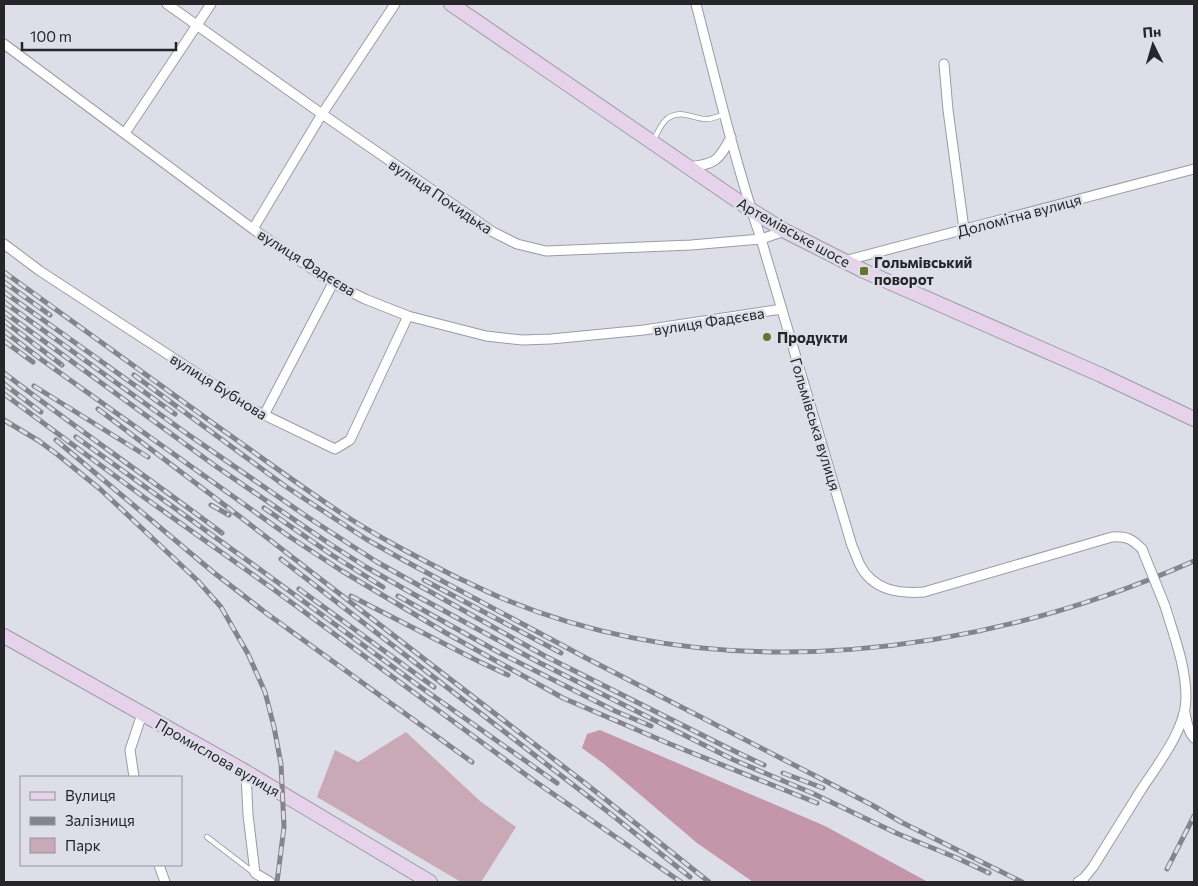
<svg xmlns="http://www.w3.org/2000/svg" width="1198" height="886" font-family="Commissioner,sans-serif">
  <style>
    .green { fill: #caa9b6 }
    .forest { fill: #c396a9 }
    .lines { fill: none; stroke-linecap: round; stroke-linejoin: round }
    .lane-casing { stroke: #9b9ba6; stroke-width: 6 }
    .street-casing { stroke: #9b9ba6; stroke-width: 11 }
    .secondary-casing { stroke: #9b9ba6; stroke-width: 16 }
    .lane { stroke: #fff; stroke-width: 4.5 }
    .street { stroke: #fff; stroke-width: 9 }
    .secondary { stroke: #e6d3eb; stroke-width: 14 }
    .rail-casing { stroke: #84848c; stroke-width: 5 }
    .rail { stroke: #dedee9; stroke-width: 3; stroke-dasharray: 9; stroke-linecap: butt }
    .street-bridge-casing { stroke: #9b9ba6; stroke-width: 11; stroke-linecap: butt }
    .street-bridge { stroke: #fff; stroke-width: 9 }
    .poi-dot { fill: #62792a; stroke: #dedee9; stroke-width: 2 }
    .labels { text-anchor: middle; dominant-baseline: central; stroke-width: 5; stroke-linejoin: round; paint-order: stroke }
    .street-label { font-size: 15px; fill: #25252a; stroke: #dedee9 }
    .poi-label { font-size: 15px; font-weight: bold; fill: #25252a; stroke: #dedee9; text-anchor: start }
  </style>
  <rect width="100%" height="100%" fill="#dedee9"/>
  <path class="green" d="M 406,732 L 480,801 L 516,827 L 481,882 L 461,882 L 317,797 L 335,750 L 358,762 Z"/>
  <path class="forest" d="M 600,730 L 825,826 L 928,882 L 753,882 L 697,843 L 604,764 L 582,748 L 587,734 Z"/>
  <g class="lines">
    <defs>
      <path id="lane" d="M 653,141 C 657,134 661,123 668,118 C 682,109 693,119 706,119 C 712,119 719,116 725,114
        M 207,837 L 254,873"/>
      <path id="street" d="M 167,4 L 322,114 L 493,232 L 517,244 L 546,251 L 691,245 L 761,239 L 785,231
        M 696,4 C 716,82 735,162 761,239 L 852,546 C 855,552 857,559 860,565 C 873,590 898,594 924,592 L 1112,537 C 1127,536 1132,539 1142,549
        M 4,44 L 253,229 L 333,283 L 365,299 L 408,316 L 486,336 L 522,340 L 551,339 L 644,330 L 782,309
        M 944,64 L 948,110 L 964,229
        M 125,133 L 211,4
        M 688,167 C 715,164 718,162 731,137
        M 253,229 L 322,114 L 395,4
        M 4,244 L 40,271 L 250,408 L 335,449 L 350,440 L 408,316
        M 844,261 L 1194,169
        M 264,415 L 333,283
        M 1185,713 C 1187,722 1188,732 1194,738
        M 246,772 L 248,815 L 255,873 L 270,882
        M 134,777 L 130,750 L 142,714
        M 159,865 L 165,882
        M 1078,882 L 1084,878 L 1093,867 C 1109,841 1125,816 1141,790 C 1158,764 1186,729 1186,698 C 1186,666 1174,636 1165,606"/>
      <path id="secondary" d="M 451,4 L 751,210 L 785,231 L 864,271 L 1101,375 L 1194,419
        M 4,636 L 246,772 L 430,882"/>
    </defs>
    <use href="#lane" class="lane-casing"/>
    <use href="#street" class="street-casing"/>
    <use href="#secondary" class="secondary-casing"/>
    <use href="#lane" class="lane"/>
    <use href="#street" class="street"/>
    <use href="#secondary" class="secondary"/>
    <defs>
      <path id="rail" d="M 4,272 C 75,323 146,375 217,426 C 258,455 299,485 341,513 C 378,537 417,557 456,577 C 472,584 487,592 504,599 C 724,690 981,655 1194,561
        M 4,282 L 50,315
        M 4,292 L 175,414
        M 4,302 L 186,433 L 309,518 L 377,562 L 545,656 L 728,748 L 764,765
        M 4,312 L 214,465 L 330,544 L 366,567 L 415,595 L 540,663 L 734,760 L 812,793 L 896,833 L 957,858 L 989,873
        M 4,321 L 62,365
        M 4,331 L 42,360 L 290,537 L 342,571 L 446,633 L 563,698 L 670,744 L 817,803
        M 4,341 L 33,362
        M 4,373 C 76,428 150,479 222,533
        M 134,375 L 285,486 L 366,539 L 405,561 L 586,658 L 872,805 L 901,822 L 1022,882
        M 4,384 L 41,412
        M 34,386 L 148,457
        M 4,394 L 145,498 L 269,586 L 533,780 L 681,882
        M 98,409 L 239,516 L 590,787 L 709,882
        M 4,420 L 39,441 L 58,455 L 100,489 L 198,581 L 221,607 L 248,654 L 265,692 L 274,727 L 281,764 L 284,827 L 277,882
        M 76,437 L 269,576 L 419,686 L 557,783
        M 56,440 L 213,572 L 266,613 L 472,762
        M 211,505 L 229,515
        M 264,508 L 332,555 L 383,587
        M 281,559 L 607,811 L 690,877
        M 424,580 L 561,653
        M 299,589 L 434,687
        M 351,596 L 480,662 L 508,675
        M 398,596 L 500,653 L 615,711 L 651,726
        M 783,773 L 823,788
        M 1167,869 L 1194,816"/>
    </defs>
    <use href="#rail" class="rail-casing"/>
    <use href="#rail" class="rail"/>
    <defs>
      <path id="street-bridge" d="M 1142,549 L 1165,606"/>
    </defs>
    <use href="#street-bridge" class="street-bridge-casing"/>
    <use href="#street-bridge" class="street-bridge"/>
  </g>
  <g class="poi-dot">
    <rect x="859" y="266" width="10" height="10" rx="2.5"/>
    <circle cx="767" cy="337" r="5"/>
  </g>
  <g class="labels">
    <g class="street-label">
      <text transform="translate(441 196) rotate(34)">вулиця Покидька</text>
      <text transform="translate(1019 215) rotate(-15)">Доломітна вулиця</text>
      <text transform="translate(794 232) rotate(29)">Артемівське шосе</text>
      <text transform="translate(307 262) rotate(32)">вулиця Фадєєва</text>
      <text transform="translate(709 321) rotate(-9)">вулиця Фадєєва</text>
      <text transform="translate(219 386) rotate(32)">вулиця Бубнова</text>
      <text transform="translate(816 424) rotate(73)">Гольмівська вулиця</text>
      <text transform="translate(218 757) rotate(30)">Промислова вулиця</text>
    </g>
    <g class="poi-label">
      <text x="874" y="262">Гольмівський<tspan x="874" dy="17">поворот</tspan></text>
      <text x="777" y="337">Продукти</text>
    </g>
  </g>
  <rect width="1198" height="886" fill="none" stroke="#25252a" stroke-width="10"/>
  <rect x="20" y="776" width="162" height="90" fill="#dedee9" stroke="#94949d"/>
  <rect x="30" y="792" width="25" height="8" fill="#e6d3eb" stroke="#94949d"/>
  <text x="65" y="801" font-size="15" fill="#25252a">Вулиця</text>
  <rect x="30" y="817" width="25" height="8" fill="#84848c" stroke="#94949d"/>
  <text x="65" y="826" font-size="15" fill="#25252a">Залізниця</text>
  <rect x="30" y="838" width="25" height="15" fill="#caa9b6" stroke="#94949d"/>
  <text x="65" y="851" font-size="15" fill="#25252a">Парк</text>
  <g transform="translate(1153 45) rotate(355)" stroke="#dedee9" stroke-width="4" paint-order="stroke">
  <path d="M0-4L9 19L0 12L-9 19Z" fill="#25252a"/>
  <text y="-8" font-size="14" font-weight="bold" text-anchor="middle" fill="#25252a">Пн</text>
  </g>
  <path d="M22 42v8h154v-8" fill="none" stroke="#25252a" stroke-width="2.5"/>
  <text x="30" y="42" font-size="15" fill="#25252a" stroke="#dedee9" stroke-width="4" paint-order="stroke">100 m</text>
</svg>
